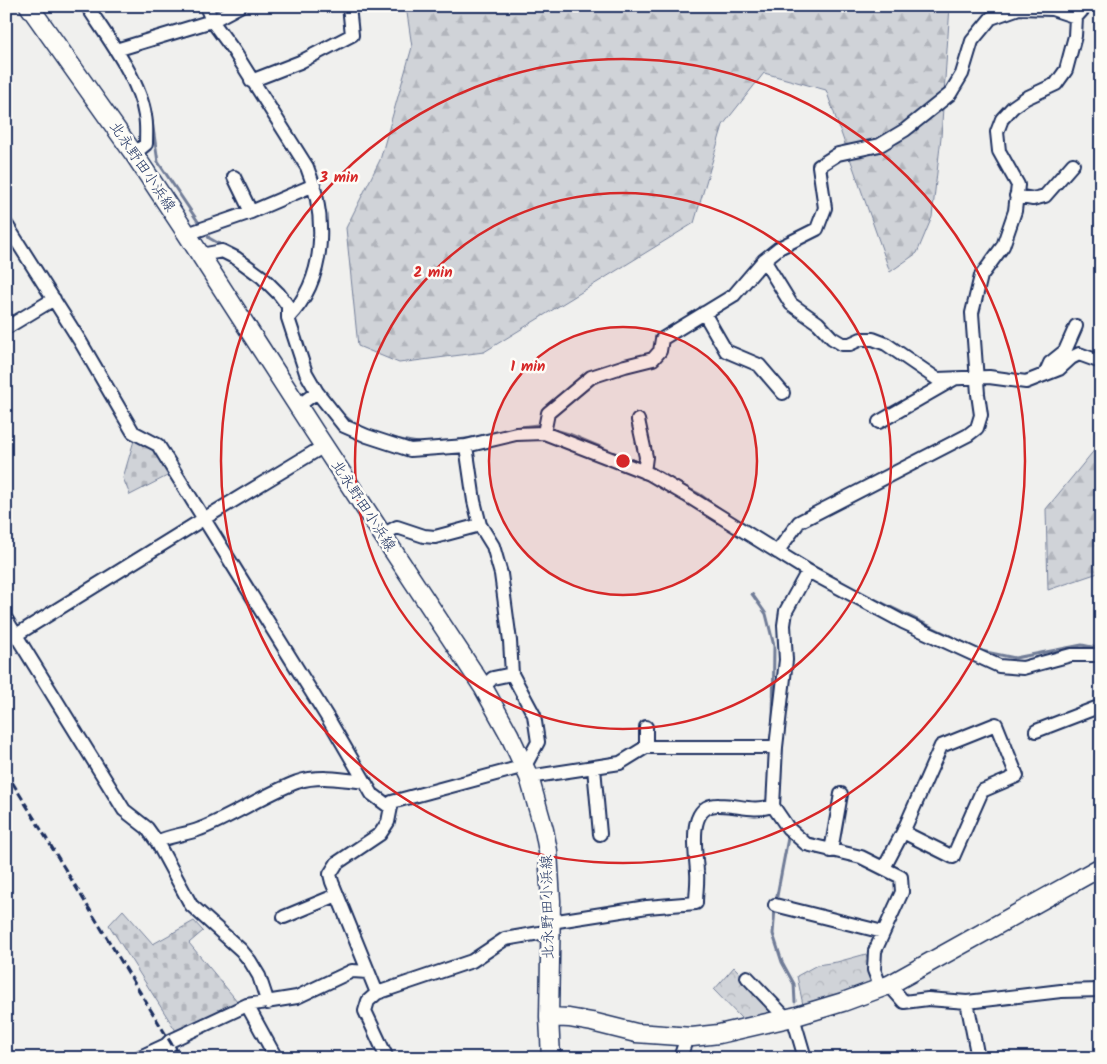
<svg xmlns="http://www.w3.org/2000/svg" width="1107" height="1064" font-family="Kalam,'Klee One',sans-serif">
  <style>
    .forest { fill: url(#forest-firs); stroke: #76819b }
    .cemetery { fill: url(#cemetery-stones); stroke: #76819b }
    .park { fill: url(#park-crowns); stroke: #76819b }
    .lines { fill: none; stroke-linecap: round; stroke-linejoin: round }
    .stream { stroke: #6f7b97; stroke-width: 3 }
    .street-casing { stroke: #1b2f5e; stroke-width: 16 }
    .secondary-casing { stroke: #1b2f5e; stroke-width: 21 }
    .street { stroke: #fdfcf7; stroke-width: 12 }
    .secondary { stroke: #fdfcf7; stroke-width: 18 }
    .rail { stroke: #1b2f5e; stroke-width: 3; stroke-dasharray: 8 4; stroke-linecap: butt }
    .ring { fill: none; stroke: #d62828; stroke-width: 2.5 }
    .labels { text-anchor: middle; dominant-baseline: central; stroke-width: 5; stroke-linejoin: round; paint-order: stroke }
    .street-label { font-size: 15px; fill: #1b2f5e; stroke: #fdfcf7 }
    .centre { fill: #d62828; stroke: #fdfcf7; stroke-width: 2.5 }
    .ring-label { font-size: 15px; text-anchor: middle; font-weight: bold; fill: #d62828; stroke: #fdfcf7; stroke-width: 5; stroke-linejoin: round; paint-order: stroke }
  </style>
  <defs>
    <pattern id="forest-firs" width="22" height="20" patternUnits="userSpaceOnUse" patternTransform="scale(1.25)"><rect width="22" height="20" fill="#d0d3d8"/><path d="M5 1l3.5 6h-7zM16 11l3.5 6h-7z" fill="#b2b5bc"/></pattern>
    <pattern id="cemetery-stones" width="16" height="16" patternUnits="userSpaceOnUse" patternTransform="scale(1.25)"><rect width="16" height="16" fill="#d0d3d8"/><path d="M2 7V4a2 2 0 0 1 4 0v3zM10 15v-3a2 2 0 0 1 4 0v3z" fill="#b2b5bc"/></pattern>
    <pattern id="park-crowns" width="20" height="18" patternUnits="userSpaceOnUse" patternTransform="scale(1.25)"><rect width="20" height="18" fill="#d0d3d8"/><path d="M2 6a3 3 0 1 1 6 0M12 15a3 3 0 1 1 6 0" fill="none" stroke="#b2b5bc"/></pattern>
  </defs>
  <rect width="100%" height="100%" fill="#f0f0ee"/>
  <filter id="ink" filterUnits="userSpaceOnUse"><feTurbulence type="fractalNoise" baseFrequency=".02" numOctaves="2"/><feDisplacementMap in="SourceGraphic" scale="10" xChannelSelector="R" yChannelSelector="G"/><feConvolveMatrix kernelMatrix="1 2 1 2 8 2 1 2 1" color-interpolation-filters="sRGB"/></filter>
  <g filter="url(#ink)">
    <path class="forest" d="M 406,6 L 950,6 L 941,137 L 932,217 L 917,253 L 890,272 L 826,90 L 764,73 L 723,125 L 694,223 L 484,352 L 399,363 L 358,346 L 346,228 L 380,160 L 412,47 Z
      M 1101,442 L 1101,572 L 1048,590 L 1046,509 Z"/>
    <path class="cemetery" d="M 135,437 L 156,449 L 171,474 L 130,495 L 123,478 Z
      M 123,910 L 153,944 L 194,921 L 203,931 L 189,943 L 238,1002 L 176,1031 L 109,925 Z"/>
    <path class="park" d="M 866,954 L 875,983 L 803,1005 L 797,976 L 817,965 L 837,962 Z
      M 734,967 L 776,1011 L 742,1019 L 714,990 Z"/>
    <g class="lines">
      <path class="stream" d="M 152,121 L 158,162 L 201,226
        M 205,231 L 209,238 L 225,247
        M 342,414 L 357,426
        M 513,428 L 537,425
        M 555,430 L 569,434 L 641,464
        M 395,439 L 418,443
        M 452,441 L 478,437
        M 668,478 L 699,494 L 720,509
        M 792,554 L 843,583
        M 752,594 L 766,614 L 774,646 L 773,723
        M 864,594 L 981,651 L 1015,658 L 1082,645 L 1101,649
        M 767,804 L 768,790
        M 776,901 L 788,838 L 785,832
        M 775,908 L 773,934 L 782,962 L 794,984 L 795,1002"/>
      <defs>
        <path id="street" d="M 87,6 C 107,37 140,80 145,116 C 147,125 146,135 146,144 L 134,154
          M 206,6 L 212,21 L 240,6
          M 116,50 L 212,21 L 234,51 L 307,167 C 327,216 327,278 288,318
          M 251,81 L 300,62 L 352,35 L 349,6
          M 234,177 L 251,212
          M 1016,196 L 1033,199 L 1045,196 L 1073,164
          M 6,224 L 80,341 L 133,432 L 158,445 L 329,720 L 372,794 L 391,808
          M 187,234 L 251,212 L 314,185
          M 201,255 L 222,251 L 236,258 L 262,277 L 279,294 L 288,306 L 288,318 L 306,373 L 317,392 L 344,426 L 367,436 L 410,450 L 466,446 L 516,434 L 544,433 L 650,474 L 686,495 L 808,571 L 903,622 L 999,666 L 1023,668 L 1071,655 L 1101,655
          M 764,260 L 791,304 L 818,323 L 832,338 L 842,344 L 850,344 L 861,339 L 873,339 L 886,344 L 937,379 L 989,377 L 1026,382 L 1059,369 L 1071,358 L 1079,354 L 1101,362
          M 704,313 L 726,351 L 759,365 L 783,393
          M 6,328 L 54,299
          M 1045,374 L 1050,363 L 1065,351 L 1076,326
          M 298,406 L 317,392
          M 638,420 L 646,457 L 644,472
          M 879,422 L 954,379
          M 544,433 L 548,413 L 591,377 L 625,366 L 653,359 L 660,351 L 662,339 L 734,295 L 764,260 L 779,248 L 817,229 L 825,208 L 819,166 L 838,154 L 880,145 L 905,130 L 950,94 L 962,74 L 972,41 L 991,18 L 1019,8 L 1052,9 L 1076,17
          M 382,535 L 397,527 L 424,536 L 435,537 L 480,525
          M 777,552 L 799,522 L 968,435 L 977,428 L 981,415 L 978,394 L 972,313 L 981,276 L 1003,246 L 1015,211 L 1018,185 L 999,151 L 997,132 L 1002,119 L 1013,107 L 1026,98 L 1056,84 L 1066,70 L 1075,36 L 1076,17 L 1086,6
          M 808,571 L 786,611 L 784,625 L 786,660 L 776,747 L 773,806 L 788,828 L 806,844 L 861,857 L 901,877 L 902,892 L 875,951 L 874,970 L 881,988
          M 6,619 L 124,810 L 147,828 L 157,842 L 191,905 L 241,950 L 250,961 L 259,976 L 268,1003
          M 16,635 L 205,518 L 324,446
          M 483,687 L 493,678 L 512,674
          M 646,727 L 646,747
          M 1036,731 L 1101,706
          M 594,768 L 600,834
          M 529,777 L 620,763 L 646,747 L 776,747
          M 157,842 C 170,835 186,835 200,829 C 233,816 263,795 297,782 C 318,775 342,779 365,782
          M 831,851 L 841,794
          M 884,868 L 903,832 L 941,746 L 996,724 L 1017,776 L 982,791 L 953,857 L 903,832
          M 775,905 L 883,932
          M 284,917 L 337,895
          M 551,922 L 647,907 L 696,903 C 696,893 698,882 697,872 C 696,851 686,804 719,805 C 739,805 752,812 773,806
          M 747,977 L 787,1019
          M 889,985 L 904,1002 L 928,999 L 967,1002 L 978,1058
          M 377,993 L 332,882 L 330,874 L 337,863 L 380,834 L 388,822 L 392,802 L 525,766 L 538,742 L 534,715 L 512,674 L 510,641 L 501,574 L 493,546 L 480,525 L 474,501 L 466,446
          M 967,1002 L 1061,991 L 1101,990
          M 247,1005 L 276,1058
          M 793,1017 L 805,1058
          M 166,1045 L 174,1058
          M 138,1058 L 166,1045 L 170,1041 L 247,1005 L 297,997 L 352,971 L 368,972
          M 387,1058 L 365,1011 L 368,1001 L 377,993 L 472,961 L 505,939 L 551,931
          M 680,1058 L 687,1037"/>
        <path id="secondary" d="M 29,6 L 134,154 L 183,228 L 314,431 L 483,687 L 509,734 L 529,777 L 544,830 L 548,851 L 551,901 L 549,1017 L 551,1058
          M 549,1017 L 569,1018 L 592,1022 L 636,1033 L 692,1037 L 719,1034 L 793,1017 L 843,1002 L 889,985 L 1101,867"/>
      </defs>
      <use href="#street" class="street-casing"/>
      <use href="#secondary" class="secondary-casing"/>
      <use href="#street" class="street"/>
      <use href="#secondary" class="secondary"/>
      <path class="rail" d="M 6,772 L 180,1058"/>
    </g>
  </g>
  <circle cx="623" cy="461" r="134" fill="#d62828" fill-opacity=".12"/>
  <g class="ring">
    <circle cx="623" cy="461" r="134"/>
    <circle cx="623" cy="461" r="268"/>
    <circle cx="623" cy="461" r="402"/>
  </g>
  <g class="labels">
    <g class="street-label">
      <text transform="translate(142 167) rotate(56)">北永野田小浜線</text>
      <text transform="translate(363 506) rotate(57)">北永野田小浜線</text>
      <text transform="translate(548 907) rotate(-91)">北永野田小浜線</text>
    </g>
  </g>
  <circle cx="623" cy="461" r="8" class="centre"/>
  <g class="ring-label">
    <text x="339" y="182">3 min</text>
    <text x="433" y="277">2 min</text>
    <text x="528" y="371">1 min</text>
  </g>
  <rect width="1107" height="1064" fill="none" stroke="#fdfcf7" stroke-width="25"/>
  <rect x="12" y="12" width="1082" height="1039" fill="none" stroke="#1b2f5e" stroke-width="2" filter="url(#ink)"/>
</svg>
